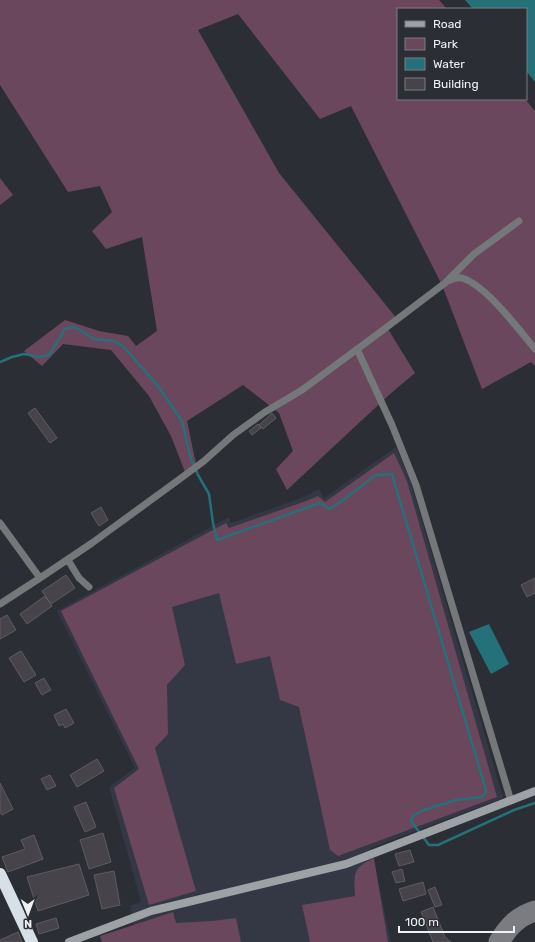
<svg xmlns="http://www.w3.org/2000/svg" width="535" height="942" font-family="Rubik,sans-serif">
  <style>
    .built { fill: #343744 }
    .green { fill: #6a475d }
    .water { fill: #247179 }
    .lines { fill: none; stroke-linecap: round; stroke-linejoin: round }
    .stream { stroke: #247179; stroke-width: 2.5 }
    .taxiway { stroke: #7a7c82; stroke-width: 21 }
    .building { fill: #47434a; stroke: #5f5b63 }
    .street { stroke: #75787b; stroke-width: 7 }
    .secondary { stroke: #9da2a6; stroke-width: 8 }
    .highway { stroke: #d7e0e6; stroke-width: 12 }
  </style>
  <rect width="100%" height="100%" fill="#2c2e35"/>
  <path class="built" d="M 396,447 L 410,480 L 503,797 L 501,799 L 371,848 L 391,942 L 102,942 L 100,936 L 134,925 L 130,906 L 141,902 L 109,787 L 135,768 L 57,611 L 229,517 L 231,523 L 304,497 L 319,489 L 324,498 Z"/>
  <path class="green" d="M 0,0 L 439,0 L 447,9 L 398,9 L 398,99 L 525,99 L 535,111 L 535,366 L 531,362 L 482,389 L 442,285 L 351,106 L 320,119 L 238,14 L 198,30 L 279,173 L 398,320 L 388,329 L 415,373 L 390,394 L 287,490 L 276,469 L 293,451 L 279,413 L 243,385 L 187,421 L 196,464 L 185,472 L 171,436 L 149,396 L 111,350 L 63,344 L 42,366 L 24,351 L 65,320 L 99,331 L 128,336 L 136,346 L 157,331 L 142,237 L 106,249 L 92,231 L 112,212 L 100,186 L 68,192 L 0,85 Z
    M 0,178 L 13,195 L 0,205 Z
    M 394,453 L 407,481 L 497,797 L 338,856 L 330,850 L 299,707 L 280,700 L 270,656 L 236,664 L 219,593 L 172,607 L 185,665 L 167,685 L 168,734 L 155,748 L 196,891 L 149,905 L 114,788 L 139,769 L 61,611 L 226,523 L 229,528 L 306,501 L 318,496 L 325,502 Z
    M 374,858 L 388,942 L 310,942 L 302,905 L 355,896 C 354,874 352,868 374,858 Z
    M 173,912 L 176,923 L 212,921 L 236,918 L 241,942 L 102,942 L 100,936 Z"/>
  <path class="water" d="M 465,0 L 535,0 L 535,82 L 526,71 L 526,9 L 473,9 Z
    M 489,624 L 509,664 L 491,674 L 469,632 Z"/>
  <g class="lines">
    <path class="stream" d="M 0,362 L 12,357 L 24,354 L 39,357 L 49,355 L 65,329 L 75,327 L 94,339 L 114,341 L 123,346 L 158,386 L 182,421 L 191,459 L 198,475 L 209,494 L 213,523 L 217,540 L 320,503 L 329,509 L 339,503 L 376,475 L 392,474 L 486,790 L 485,794 L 481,797 L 456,800 L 421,811 L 414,815 L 411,821 L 420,833
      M 423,837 L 429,845 L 438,845 L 514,810 L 535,803"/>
    <path class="taxiway" d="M 499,942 C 508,927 518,916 535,911"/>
  </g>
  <path class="building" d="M 35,408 L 57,438 L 50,443 L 28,413 Z
    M 272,413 L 276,418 L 263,429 L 259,425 Z
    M 258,424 L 261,428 L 252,435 L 249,431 Z
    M 101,507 L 108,520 L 99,526 L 91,513 Z
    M 66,575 L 75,588 L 51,604 L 42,591 Z
    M 535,578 L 535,593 L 527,597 L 521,585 Z
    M 45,596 L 52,606 L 27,624 L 20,614 Z
    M 7,615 L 16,630 L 0,639 L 0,619 Z
    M 21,651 L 36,675 L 24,682 L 9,658 Z
    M 44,678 L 51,690 L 42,695 L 35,683 Z
    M 66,709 L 74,723 L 65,728 L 63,724 L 59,726 L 54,715 Z
    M 97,759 L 104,771 L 77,787 L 70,775 Z
    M 50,775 L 56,786 L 47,790 L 41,779 Z
    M 0,783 L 13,809 L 2,815 L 0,812 Z
    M 86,802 L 96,827 L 85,832 L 74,807 Z
    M 103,833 L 111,862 L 89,869 L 80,840 Z
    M 34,835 L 43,859 L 8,872 L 2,857 L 25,849 L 21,840 Z
    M 410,850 L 414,862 L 399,866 L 395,854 Z
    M 79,864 L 89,895 L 38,911 L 27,877 Z
    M 402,869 L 405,881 L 396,883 L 392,872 Z
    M 114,871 L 120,905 L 102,909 L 94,875 Z
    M 423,882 L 426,894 L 403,901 L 399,889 Z
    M 435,887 L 442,905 L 435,907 L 428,890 Z
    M 433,907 L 445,937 L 451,942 L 433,942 L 421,912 Z
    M 56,918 L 59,928 L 39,934 L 36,924 Z
    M 18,932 L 22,942 L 0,942 L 0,940 Z"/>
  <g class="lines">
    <path class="street" d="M 450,280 C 454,278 457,277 462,278 C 486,285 519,330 535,349
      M 357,349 L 392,425 L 416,485 L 511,801
      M 0,523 L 40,578 L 0,604
      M 68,560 L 79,578 L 89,587
      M 40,578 L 92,543 L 177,481 L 204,461 L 233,435 L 265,412 L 302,390 L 379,333 L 445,283 L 474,254 L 519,221"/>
    <path class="secondary" d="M 69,942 L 151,911 L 346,864 L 535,791"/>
    <path class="highway" d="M 0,874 L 32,942"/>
  </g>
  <rect x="397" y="8" width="130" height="92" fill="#2c2e35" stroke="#7a7c81"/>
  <rect x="405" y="21" width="20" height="6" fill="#9da2a6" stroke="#7a7c81"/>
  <text x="433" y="28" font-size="12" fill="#eef0f4">Road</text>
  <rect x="405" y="38" width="20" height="12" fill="#6a475d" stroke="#7a7c81"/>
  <text x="433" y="48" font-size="12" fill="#eef0f4">Park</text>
  <rect x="405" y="58" width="20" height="12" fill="#247179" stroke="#7a7c81"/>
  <text x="433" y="68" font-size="12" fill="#eef0f4">Water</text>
  <rect x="405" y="78" width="20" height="12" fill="#47434a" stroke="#7a7c81"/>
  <text x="433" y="88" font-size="12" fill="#eef0f4">Building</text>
  <g transform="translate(28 914) rotate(179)" stroke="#2c2e35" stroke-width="3" paint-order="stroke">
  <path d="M0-3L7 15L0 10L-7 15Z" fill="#eef0f4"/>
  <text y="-6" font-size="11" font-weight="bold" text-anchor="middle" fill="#eef0f4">N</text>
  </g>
  <path d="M399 926v6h115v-6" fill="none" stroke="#eef0f4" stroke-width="2"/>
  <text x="405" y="926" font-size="12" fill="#eef0f4" stroke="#2c2e35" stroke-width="3" paint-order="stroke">100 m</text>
</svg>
